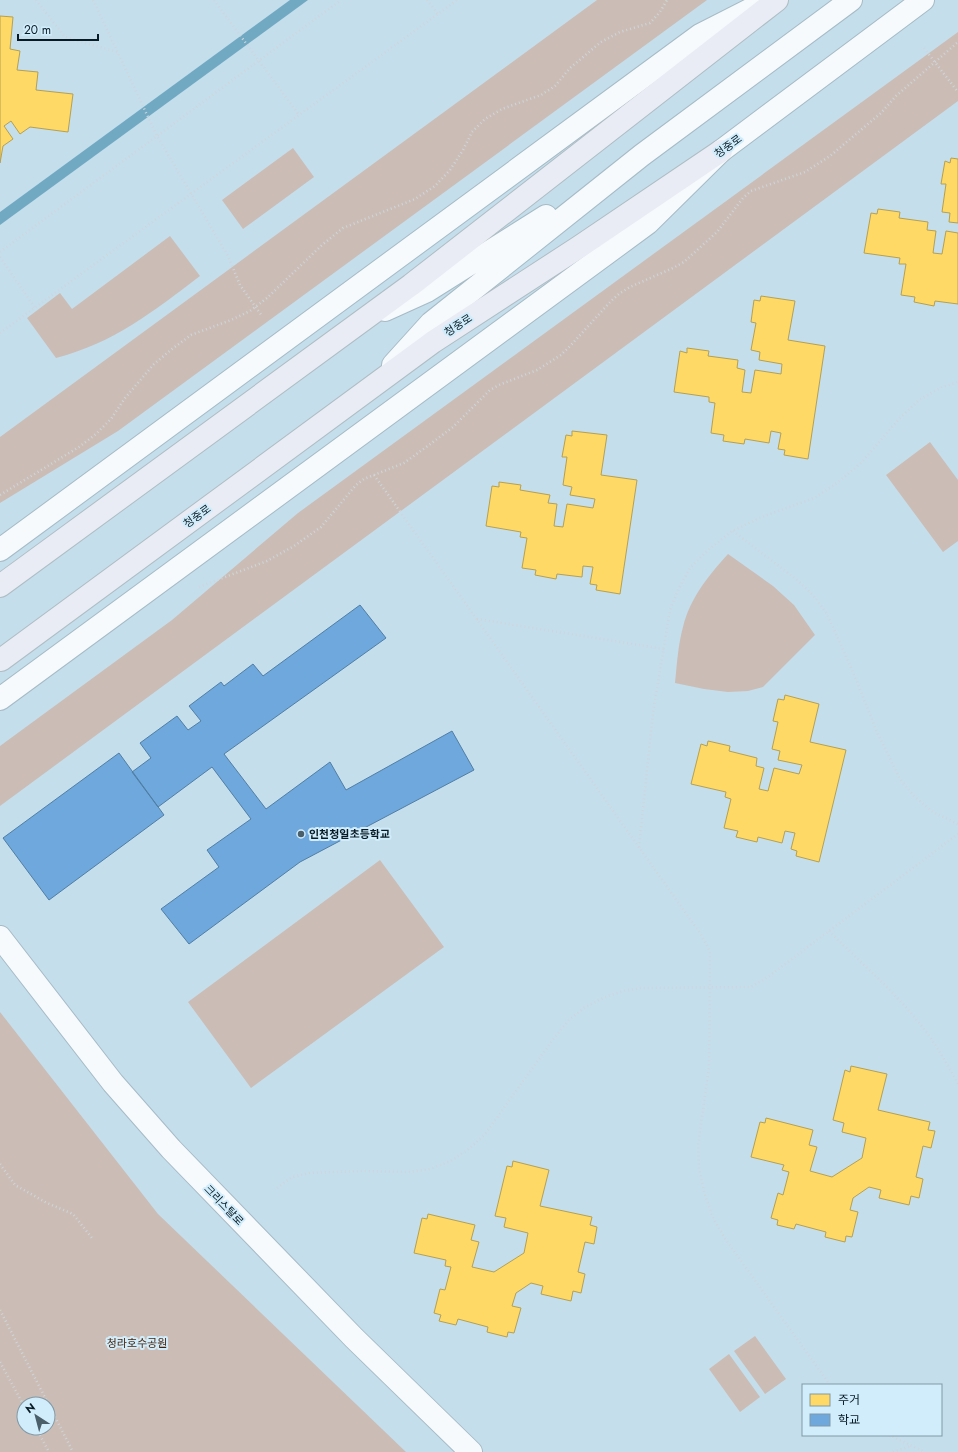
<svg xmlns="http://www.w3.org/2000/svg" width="958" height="1452" font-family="Jost,'Noto Sans KR',sans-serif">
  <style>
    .green { fill: #cbbdb5; fill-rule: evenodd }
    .water { fill: #71a9c3 }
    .homes { fill: #ffd966; stroke: #b5a052 }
    .schools { fill: #6fa8dc; stroke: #507ea5 }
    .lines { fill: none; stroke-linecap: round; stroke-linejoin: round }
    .minor-casing { stroke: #a6bbc6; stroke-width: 24 }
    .major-casing { stroke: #afbdc4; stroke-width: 24 }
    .path { stroke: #ced6db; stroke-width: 2.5; stroke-dasharray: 1 3; stroke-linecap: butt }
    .minor { stroke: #f6fafc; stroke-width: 22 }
    .major { stroke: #e9ecf4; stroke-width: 22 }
    .poi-dot { fill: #4a5f6a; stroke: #d1edfc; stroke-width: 1.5 }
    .labels { text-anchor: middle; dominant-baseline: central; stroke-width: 4; stroke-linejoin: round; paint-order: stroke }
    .street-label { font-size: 11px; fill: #081b24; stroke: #d1edfc }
    .poi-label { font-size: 11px; font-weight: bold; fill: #081b24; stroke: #d1edfc; text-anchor: start }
    .park-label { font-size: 11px; fill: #482208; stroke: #d1edfc }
  </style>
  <rect width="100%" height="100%" fill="#c4deec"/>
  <path class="green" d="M 597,0 L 707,0 L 118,431 L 0,503 L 0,437 Z
    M 958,32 L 958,101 L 0,806 L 0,746 L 172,620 L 298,513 Z
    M 293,148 L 314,177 L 243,229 L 222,200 Z
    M 170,236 L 200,276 C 154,311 114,343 56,358 L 27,318 L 60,293 L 72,309 Z
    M 930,442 L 958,480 L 958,541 L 943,552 L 886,475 Z
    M 728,554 L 773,586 L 794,605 L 815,635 L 763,687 L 748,691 L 728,692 L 704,689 L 675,683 C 677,664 678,645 683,627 C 690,598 709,575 728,554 Z
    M 380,860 L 444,947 L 251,1088 L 188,1002 Z
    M 0,1012 L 158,1214 L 406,1452 L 0,1452 ZM 24,1404 L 48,1404 L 48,1428 L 24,1428 Z
    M 755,1336 L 786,1379 L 765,1394 L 734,1351 Z
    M 729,1354 L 760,1397 L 740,1412 L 709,1369 Z"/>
  <path class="water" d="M 290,0 L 308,0 L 0,225 L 0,212 Z"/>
  <path class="homes" d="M 0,16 L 13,17 L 10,49 L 20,51 L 17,70 L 38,72 L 36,90 L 73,94 L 68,132 L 30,127 L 20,134 L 11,121 L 4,126 L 13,139 L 3,146 L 0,163 Z
    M 951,158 L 958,159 L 958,223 L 949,222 L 950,213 L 942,212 L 946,184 L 941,184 L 945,161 L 950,163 Z
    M 878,209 L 900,212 L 899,218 L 928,222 L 927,230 L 936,231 L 933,253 L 942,254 L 946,231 L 958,233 L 958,304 L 935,301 L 934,306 L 914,302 L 915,297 L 901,295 L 906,264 L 899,264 L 900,258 L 864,253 L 871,213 L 877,214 Z
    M 761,296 L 795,301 L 788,340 L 825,346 L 808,459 L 784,455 L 785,450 L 778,449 L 781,433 L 771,431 L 769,443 L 745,439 L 744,444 L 723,441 L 724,435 L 711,433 L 715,403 L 709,402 L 709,397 L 674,392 L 680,351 L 687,353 L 687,348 L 709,351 L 708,356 L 738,360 L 737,368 L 745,370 L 742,392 L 751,393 L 755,370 L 781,374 L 782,364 L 759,360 L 760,352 L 751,350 L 756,323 L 751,322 L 754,300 L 760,301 Z
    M 572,431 L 607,435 L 601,475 L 637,480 L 620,594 L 596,590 L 597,585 L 590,584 L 593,567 L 583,566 L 582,577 L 557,574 L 556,579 L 535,575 L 536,570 L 522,568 L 527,538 L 520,537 L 521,532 L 486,526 L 492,486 L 499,487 L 499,482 L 521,485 L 520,490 L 550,495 L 548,503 L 557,504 L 554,526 L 563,527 L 567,504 L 593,508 L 595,499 L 570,495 L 572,487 L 563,485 L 567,457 L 562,457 L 566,435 L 572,436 Z
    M 785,695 L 819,704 L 810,742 L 846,750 L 819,862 L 796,856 L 797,851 L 791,849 L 795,833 L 785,831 L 782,843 L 758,837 L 757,842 L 736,837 L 738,831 L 724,828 L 731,799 L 725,797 L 726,792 L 691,784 L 701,744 L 707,746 L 708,741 L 730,746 L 729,751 L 757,758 L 756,766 L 764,768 L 759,789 L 768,791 L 774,768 L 799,774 L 802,765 L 778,760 L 780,751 L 772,749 L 778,722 L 773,721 L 778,699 L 784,700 Z
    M 851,1066 L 887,1074 L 878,1110 L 930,1122 L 928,1130 L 935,1131 L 931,1148 L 923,1146 L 916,1177 L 923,1179 L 919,1198 L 911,1196 L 909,1205 L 879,1198 L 881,1190 L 869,1187 L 853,1198 L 850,1210 L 858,1212 L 852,1237 L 846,1236 L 845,1242 L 825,1237 L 826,1232 L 796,1224 L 794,1229 L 777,1225 L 778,1220 L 771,1218 L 778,1193 L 783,1195 L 789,1172 L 782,1170 L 784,1165 L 751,1157 L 760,1122 L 765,1123 L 766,1118 L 813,1130 L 809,1145 L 817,1147 L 810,1171 L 832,1177 L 862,1158 L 866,1138 L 842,1132 L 844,1123 L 833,1120 L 845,1070 L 850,1072 Z
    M 513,1161 L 549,1170 L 540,1206 L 592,1217 L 590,1225 L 597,1227 L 594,1244 L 585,1242 L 578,1272 L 585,1274 L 581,1293 L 573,1291 L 571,1301 L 541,1294 L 543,1286 L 531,1283 L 516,1293 L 512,1306 L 521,1308 L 514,1333 L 508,1332 L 507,1337 L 487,1332 L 488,1327 L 458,1319 L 456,1325 L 439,1321 L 441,1315 L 434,1313 L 440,1289 L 445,1290 L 451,1267 L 445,1266 L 446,1260 L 414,1253 L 422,1218 L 427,1219 L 428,1214 L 475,1225 L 471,1240 L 479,1242 L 472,1267 L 494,1272 L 524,1253 L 528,1233 L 504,1227 L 506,1218 L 495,1216 L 507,1166 L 512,1167 Z"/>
  <path class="schools" d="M 360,605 L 386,638 L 224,754 L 266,809 L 330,762 L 346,790 L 452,731 L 474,770 L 300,862 L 189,944 L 161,909 L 219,867 L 207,850 L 251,819 L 212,767 L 158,807 L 132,772 L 151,758 L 140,743 L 177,716 L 188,730 L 201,721 L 189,706 L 221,682 L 224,686 L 253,664 L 263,676 Z
    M 119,753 L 164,815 L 49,900 L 3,838 Z"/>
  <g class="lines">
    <defs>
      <path id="minor" d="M 385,310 L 427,291 L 546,216
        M 393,365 L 431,323 L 642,155 L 851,0
        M 0,550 L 700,35 L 767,1
        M 0,699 L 648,223 L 721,151 L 923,0
        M 0,937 L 113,1083 L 171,1149 L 354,1338 L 471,1452"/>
      <path id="major" d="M 0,586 L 411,285 L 777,0
        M 1,660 L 433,342 L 579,247 L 721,151"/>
    </defs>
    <use href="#minor" class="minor-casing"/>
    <use href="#major" class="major-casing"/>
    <path class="path" d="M 36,0 L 65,37 L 117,52
      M 93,0 L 157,136 L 228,256 L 240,285 L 262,316
      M 214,0 L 299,115
      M 427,0 L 438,14
      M 924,48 L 958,92
      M 0,252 L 341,0
      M 0,257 L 35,308
      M 0,333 L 457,0
      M 374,475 L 700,933 L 710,951 L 710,987 L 709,1067 L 698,1145 L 699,1169 L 705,1195 L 714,1220 L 726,1240 L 830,1385
      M 0,495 L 79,447 L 96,434 L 111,419 L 125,398 L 154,364 L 172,349 L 191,335 L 231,320 L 250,311 L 267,298 L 322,245 L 343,228 L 415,199 L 435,186 L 450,170 L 463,150 L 472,132 L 485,119 L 502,109 L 541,95 L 555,86 L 570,68 L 601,42 L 620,32 L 650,23 L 660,12 L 667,0
      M 733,531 L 797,580 L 813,595 L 827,614 L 853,672 L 877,732 L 900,779 L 915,797 L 933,812 L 958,824
      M 199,587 L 267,561 L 294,546 L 321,527 L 356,485 L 364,479 L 404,463 L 429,445 L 453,427 L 490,390 L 499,385 L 537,370 L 561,355 L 572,344 L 611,301 L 620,293 L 630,287 L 673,268 L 684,262 L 717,232 L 743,198 L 751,191 L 805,172 L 830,156 L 881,113 L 896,96 L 958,42
      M 477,619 L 664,649
      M 639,847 L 653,713 L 670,610 L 678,590 L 690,568 L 707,551 L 732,531 L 762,517 L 814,498 L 837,483 L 861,463 L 900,418 L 919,400 L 942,387 L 958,382
      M 829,931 C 870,972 917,1010 945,1061 C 950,1069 955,1077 958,1085
      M 0,1164 L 15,1185 L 47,1203 L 73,1214 L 92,1238
      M 277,1188 L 292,1177 L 309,1173 L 363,1171 L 410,1172 L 430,1169 L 451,1161 L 470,1148 L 486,1133 L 554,1038 L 569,1020 L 584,1008 L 603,998 L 623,991 L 642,988 L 751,987 L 768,977 L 958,834
      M 0,1310 L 73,1452
      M 0,1362 L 24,1406
      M 36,1428 L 49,1452
      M 889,1435 L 925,1452
      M 893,1452 L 911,1446"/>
    <use href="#minor" class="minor"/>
    <use href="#major" class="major"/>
  </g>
  <circle class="poi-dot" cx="301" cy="834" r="4"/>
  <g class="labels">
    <g class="street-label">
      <text transform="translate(728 146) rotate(-36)">청중로</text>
      <text transform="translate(458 325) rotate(-33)">청중로</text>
      <text transform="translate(197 516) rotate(-36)">청중로</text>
      <text transform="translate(224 1205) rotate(46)">크리스탈로</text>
    </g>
    <g class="poi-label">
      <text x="309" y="834">인천청일초등학교</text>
    </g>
    <g class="park-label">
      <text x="137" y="1343">청라호수공원</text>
    </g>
  </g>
  <rect x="802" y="1384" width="140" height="52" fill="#d1edfc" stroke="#8199a6"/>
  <rect x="810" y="1394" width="20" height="12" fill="#ffd966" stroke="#8199a6"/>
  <text x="838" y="1404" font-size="12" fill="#081b24">주거</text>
  <rect x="810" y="1414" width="20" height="12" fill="#6fa8dc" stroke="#8199a6"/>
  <text x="838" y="1424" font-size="12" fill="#081b24">학교</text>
  <g transform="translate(36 1416) rotate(324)"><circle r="19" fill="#d1edfc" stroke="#8199a6"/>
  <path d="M0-3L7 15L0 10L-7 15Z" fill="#4a5f6a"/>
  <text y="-6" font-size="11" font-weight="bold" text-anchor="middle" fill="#081b24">N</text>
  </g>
  <path d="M18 34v6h80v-6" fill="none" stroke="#081b24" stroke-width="2"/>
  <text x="24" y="34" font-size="12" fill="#081b24" stroke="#d1edfc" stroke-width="3" paint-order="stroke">20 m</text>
</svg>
